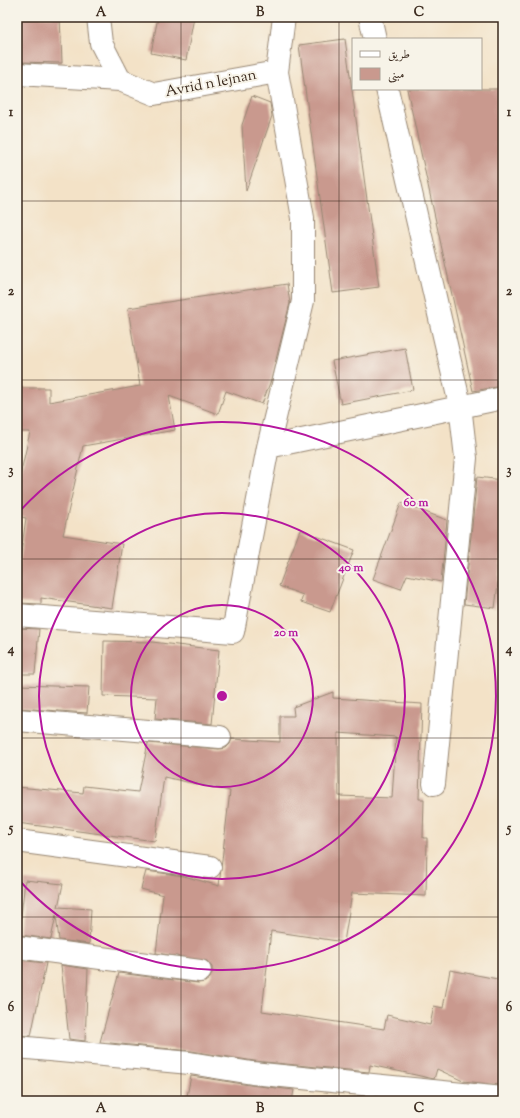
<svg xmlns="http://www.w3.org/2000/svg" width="520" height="1118" font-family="'Sorts Mill Goudy',Amiri,serif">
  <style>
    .building { fill: #c9998e; fill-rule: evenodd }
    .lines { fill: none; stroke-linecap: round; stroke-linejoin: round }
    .minor-casing { stroke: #978672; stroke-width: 24 }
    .minor { stroke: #fff; stroke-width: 22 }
    .grid { fill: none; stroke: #3b2a1e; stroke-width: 1; stroke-opacity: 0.55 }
    .ring { fill: none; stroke: #b5179e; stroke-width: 2 }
    .labels { text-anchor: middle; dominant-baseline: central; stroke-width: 4; stroke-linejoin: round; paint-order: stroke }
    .street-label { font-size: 15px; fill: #3b2a1e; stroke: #f7f3e8 }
    .centre { fill: #b5179e; stroke: #f7f3e8; stroke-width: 2 }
    .ring-label { font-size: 12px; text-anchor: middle; font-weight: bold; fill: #b5179e; stroke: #f7f3e8; stroke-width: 4; stroke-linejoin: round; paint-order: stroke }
    .neatline { fill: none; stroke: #3b2a1e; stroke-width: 1.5 }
    .grid-label { font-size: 13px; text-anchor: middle; font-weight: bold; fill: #3b2a1e }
  </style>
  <rect width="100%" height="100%" fill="#f7f3e8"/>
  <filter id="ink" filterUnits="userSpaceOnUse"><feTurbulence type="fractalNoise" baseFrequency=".025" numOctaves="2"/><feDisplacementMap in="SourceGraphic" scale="8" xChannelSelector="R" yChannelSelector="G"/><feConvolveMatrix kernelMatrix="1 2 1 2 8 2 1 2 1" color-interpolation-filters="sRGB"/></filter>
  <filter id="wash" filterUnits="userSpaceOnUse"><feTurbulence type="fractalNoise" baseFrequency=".012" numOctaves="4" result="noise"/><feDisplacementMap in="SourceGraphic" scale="16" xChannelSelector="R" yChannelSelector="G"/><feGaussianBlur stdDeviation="0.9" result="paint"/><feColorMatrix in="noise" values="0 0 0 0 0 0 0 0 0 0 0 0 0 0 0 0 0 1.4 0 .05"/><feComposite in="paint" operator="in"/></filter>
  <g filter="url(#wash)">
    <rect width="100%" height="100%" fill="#f3e2c7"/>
    <g id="blocks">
      <path class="building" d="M 17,17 L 60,17 L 62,63 L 17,62 Z
        M 158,17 L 194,17 L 186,60 L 151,53 Z
        M 345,39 L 379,287 L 333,293 L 299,45 Z
        M 407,89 L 503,89 L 503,386 L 473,391 Z
        M 252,96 L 270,103 L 272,116 L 246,191 L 242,125 Z
        M 287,284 L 290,303 L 271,380 L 262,404 L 226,391 L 218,414 L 169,396 L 175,430 L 83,446 L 63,535 L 122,544 L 112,608 L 41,598 L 41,604 L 17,603 L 17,581 L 26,518 L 17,516 L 17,489 L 30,432 L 17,432 L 17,388 L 49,388 L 49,402 L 140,386 L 128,308 Z
        M 405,348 L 413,390 L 341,404 L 332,361 Z
        M 477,477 L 503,480 L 503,544 L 495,608 L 464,604 Z
        M 401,503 L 447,520 L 441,582 L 407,575 L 401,589 L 373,579 Z
        M 300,530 L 354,550 L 330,612 L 301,602 L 303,595 L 279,586 Z
        M 17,628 L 39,629 L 35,674 L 17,674 Z
        M 104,641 L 152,642 L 219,650 L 212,724 L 155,719 L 157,698 L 103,696 Z
        M 17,685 L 89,687 L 87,713 L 17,708 Z
        M 333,692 L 333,698 L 422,704 L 419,799 L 424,799 L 423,838 L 427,838 L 426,896 L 352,893 L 344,942 L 271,931 L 262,1011 L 384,1029 L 387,1015 L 430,1025 L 434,1006 L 443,1008 L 450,970 L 503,980 L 503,1078 L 500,1085 L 463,1081 L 437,1069 L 434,1079 L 370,1065 L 369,1072 L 254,1061 L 191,1051 L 100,1042 L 119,973 L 198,983 L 205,982 L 210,978 L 212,973 L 212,967 L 207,961 L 156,953 L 163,895 L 141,889 L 146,871 L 184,876 L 219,886 L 230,791 L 164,777 L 155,841 L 17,823 L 17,787 L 83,793 L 84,786 L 138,792 L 148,743 L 219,749 L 226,748 L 230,744 L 232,739 L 280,742 L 280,716 L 294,716 L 293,707 ZM 338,733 L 396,737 L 392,798 L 339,796 Z
        M 25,880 L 63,884 L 58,907 L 91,909 L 89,944 L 59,940 L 56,915 L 51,939 L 19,935 Z
        M 17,960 L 46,963 L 31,1036 L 17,1035 Z
        M 61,965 L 88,969 L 85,1041 L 69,1039 Z
        M 191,1076 L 250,1085 L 294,1090 L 292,1101 L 186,1101 Z"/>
    </g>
  </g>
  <g filter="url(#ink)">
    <use href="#blocks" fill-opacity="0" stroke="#978672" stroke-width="1"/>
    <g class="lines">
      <defs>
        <path id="minor" d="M 98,17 L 101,43 L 120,80 L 154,94 L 277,72
          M 370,17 L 375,39
          M 17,74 L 120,80
          M 387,89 L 460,405 L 466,458 L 434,784
          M 268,447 L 503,398
          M 17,615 L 233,632 L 268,447 L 303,301 L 303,218 L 277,72 L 284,17
          M 17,720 L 220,737
          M 17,841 L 210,867
          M 17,947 L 200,971
          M 17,1047 L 190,1063 L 252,1073 L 503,1098"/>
      </defs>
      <use href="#minor" class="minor-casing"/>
      <use href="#minor" class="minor"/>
    </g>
  </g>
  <path class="grid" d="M 181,17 L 181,1101M 339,17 L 339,1101M 17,201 L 503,201M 17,380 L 503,380M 17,559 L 503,559M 17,738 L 503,738M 17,917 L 503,917"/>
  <g class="ring">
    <circle cx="222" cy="696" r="91"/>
    <circle cx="222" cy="696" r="183"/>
    <path d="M18 513A274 274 0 1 1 18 879"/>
  </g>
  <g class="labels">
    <g class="street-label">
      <text transform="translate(211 84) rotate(-11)">Avrid n lejnan</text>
    </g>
  </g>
  <circle cx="222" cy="696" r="6" class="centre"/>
  <g class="ring-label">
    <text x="416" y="506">60 m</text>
    <text x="351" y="571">40 m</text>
    <text x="286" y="636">20 m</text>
  </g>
  <rect width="520" height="1118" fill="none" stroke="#f7f3e8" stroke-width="44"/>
  <rect x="352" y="38" width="130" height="52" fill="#f7f3e8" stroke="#aca397"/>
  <rect x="360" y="51" width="20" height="6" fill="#ffffff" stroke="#aca397"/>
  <text x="388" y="58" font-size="12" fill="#3b2a1e">طريق</text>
  <rect x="360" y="68" width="20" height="12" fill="#c9998e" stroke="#aca397"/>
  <text x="388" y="78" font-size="12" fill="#3b2a1e">مبنى</text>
  <rect x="22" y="22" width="476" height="1074" class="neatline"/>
  <g class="grid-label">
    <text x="101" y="16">A</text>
    <text x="260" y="16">B</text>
    <text x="419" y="16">C</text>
    <text x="11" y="116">1</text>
    <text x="509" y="116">1</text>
    <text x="11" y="295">2</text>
    <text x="509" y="295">2</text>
    <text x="11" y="474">3</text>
    <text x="509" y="474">3</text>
    <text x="11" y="653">4</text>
    <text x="509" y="653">4</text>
    <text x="11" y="832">5</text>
    <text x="509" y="832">5</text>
    <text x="11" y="1011">6</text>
    <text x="509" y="1011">6</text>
    <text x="101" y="1112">A</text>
    <text x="260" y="1112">B</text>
    <text x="419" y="1112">C</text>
  </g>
</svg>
